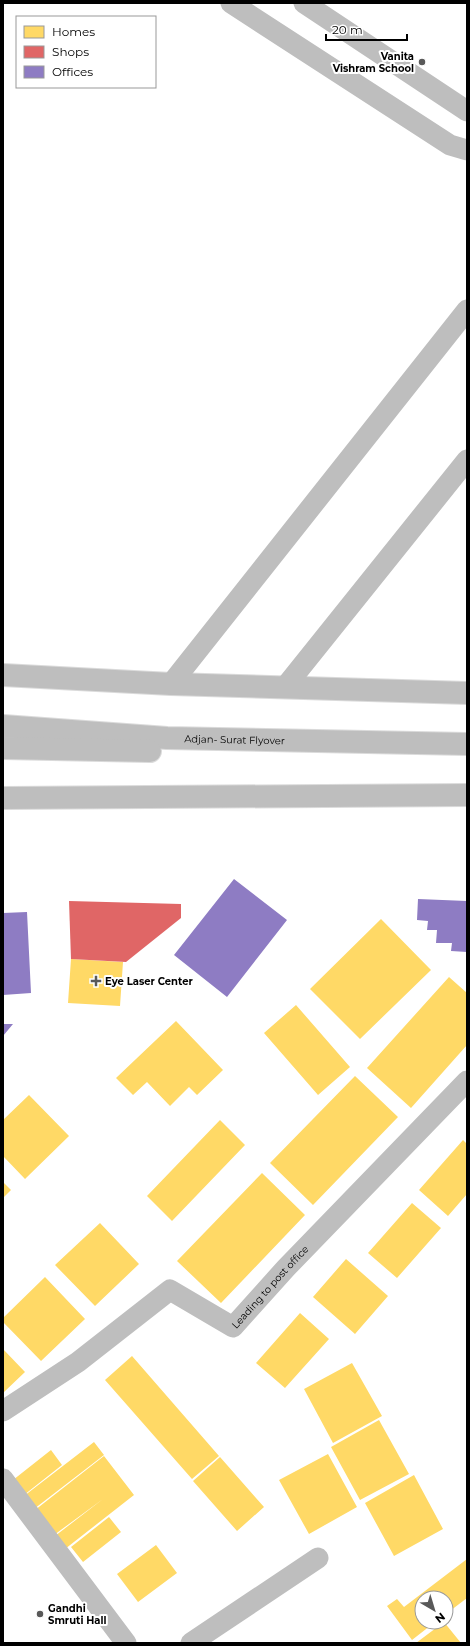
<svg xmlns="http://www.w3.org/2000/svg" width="470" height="1646" font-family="Montserrat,sans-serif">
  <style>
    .homes { fill: #ffd966 }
    .shops { fill: #e06666 }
    .offices { fill: #8e7cc3 }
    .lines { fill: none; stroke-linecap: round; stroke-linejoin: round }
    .highway-casing { stroke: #dbdbdb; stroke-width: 24 }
    .street { stroke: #bebebe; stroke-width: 21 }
    .highway { stroke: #bebebe; stroke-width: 22 }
    .poi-dot { fill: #595959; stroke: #fff; stroke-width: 1.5 }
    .labels { text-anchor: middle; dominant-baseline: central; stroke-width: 4; stroke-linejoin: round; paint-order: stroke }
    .poi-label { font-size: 10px; font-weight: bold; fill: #000; stroke: #fff; text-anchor: start }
    .street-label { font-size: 10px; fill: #000; stroke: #fff }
  </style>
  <rect width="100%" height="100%" fill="#fff"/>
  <path class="homes" d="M 381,919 L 431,970 L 360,1039 L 310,989 Z
    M 71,959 L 123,962 L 120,1006 L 68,1003 Z
    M 449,977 L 467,993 L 467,1045 L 411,1108 L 367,1068 Z
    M 296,1005 L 350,1067 L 318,1095 L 264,1033 Z
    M 176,1021 L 223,1070 L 197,1095 L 189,1087 L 170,1106 L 147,1082 L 133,1095 L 116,1078 Z
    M 355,1076 L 398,1117 L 313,1205 L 270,1163 Z
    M 29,1095 L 69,1136 L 25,1179 L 3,1156 L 3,1120 Z
    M 220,1120 L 245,1145 L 172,1221 L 147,1196 Z
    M 463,1140 L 467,1144 L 467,1194 L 448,1216 L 419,1190 Z
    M 262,1173 L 305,1215 L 221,1303 L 177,1261 Z
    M 3,1182 L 11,1190 L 3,1198 Z
    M 412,1203 L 441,1228 L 397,1278 L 368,1253 Z
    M 100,1223 L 139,1264 L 95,1306 L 55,1265 Z
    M 346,1259 L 388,1296 L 355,1334 L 313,1297 Z
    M 45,1277 L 85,1319 L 41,1361 L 3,1322 L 3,1318 Z
    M 300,1313 L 329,1339 L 285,1388 L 256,1363 Z
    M 3,1349 L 25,1372 L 3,1393 Z
    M 132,1356 L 219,1456 L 192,1479 L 105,1380 Z
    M 352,1363 L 382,1416 L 333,1443 L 304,1389 Z
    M 379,1420 L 409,1474 L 360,1500 L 331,1447 Z
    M 94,1442 L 104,1455 L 34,1509 L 24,1496 Z
    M 51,1450 L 62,1465 L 24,1495 L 13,1480 Z
    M 328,1454 L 357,1507 L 309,1534 L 279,1480 Z
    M 104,1456 L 114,1469 L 65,1507 L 114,1469 L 134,1495 L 65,1549 L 55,1536 L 103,1499 L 54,1535 L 35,1510 Z
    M 220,1457 L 264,1507 L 237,1531 L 193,1481 Z
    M 414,1475 L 443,1529 L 394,1556 L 365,1503 Z
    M 109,1517 L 121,1532 L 83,1562 L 71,1547 Z
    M 156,1545 L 177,1573 L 138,1602 L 117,1574 Z
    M 467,1559 L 467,1598 L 446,1614 L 446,1598 L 422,1598 L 422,1622 L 435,1622 L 412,1640 L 387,1606 L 397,1599 L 404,1607 Z
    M 444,1622 L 461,1643 L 416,1643 Z"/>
  <path class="shops" d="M 69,901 L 181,904 L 181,918 L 126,962 L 71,959 Z"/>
  <path class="offices" d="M 234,879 L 287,920 L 227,997 L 174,955 Z
    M 418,899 L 467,901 L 467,952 L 451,951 L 452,943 L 436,943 L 437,930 L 427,930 L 428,921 L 417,920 Z
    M 27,912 L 31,993 L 3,995 L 3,913 Z
    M 3,1024 L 13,1024 L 3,1036 Z"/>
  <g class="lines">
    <defs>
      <g id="highway">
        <path d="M 3,675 L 171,684 L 467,693"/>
        <path id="s2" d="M 3,726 L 167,738 L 467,744"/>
        <path d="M 3,748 L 150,751"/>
        <path d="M 3,798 L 467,795"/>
      </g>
    </defs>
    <use href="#highway" class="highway-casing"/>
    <g class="street">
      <path d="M 231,3 L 450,145 L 467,150"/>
      <path d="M 304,3 L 467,111"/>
      <path d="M 171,684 L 467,310"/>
      <path d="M 285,687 L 467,460"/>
      <path id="s1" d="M 3,1411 L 78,1362 L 170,1290 L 233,1327 L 286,1268 L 467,1081"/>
      <path d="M 3,1479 L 126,1643"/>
      <path d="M 191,1643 L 318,1558"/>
    </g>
    <use href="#highway" class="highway"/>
  </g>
  <g class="poi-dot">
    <circle cx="422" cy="62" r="4"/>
    <path d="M94 975h4v4h4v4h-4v4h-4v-4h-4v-4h4z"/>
    <circle cx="40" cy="1614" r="4"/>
  </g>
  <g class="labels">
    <g class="poi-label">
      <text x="414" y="56" text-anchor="end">Vanita<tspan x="414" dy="12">Vishram School</tspan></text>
      <text x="105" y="981">Eye Laser Center</text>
      <text x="48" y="1608">Gandhi<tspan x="48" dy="12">Smruti Hall</tspan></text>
    </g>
    <g class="street-label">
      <text stroke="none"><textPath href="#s2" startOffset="232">Adjan- Surat Flyover</textPath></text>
      <text stroke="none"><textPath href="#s1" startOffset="334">Leading to post office</textPath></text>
    </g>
  </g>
  <rect width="470" height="1646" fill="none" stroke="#000000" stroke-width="8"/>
  <rect x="16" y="16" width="140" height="72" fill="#ffffff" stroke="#999999"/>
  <rect x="24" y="26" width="20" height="12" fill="#ffd966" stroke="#999999"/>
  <text x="52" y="36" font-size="12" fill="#000000">Homes</text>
  <rect x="24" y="46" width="20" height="12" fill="#e06666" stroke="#999999"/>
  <text x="52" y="56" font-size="12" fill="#000000">Shops</text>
  <rect x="24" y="66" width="20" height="12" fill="#8e7cc3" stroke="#999999"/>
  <text x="52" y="76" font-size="12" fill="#000000">Offices</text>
  <g transform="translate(434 1610) rotate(142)"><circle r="19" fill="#ffffff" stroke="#999999"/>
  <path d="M0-3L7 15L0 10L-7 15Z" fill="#595959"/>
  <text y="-6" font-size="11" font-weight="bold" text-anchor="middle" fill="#000000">N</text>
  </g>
  <path d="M326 34v6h81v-6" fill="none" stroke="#000000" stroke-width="2"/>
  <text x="332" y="34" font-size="12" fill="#000000" stroke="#ffffff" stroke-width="3" paint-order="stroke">20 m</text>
</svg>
